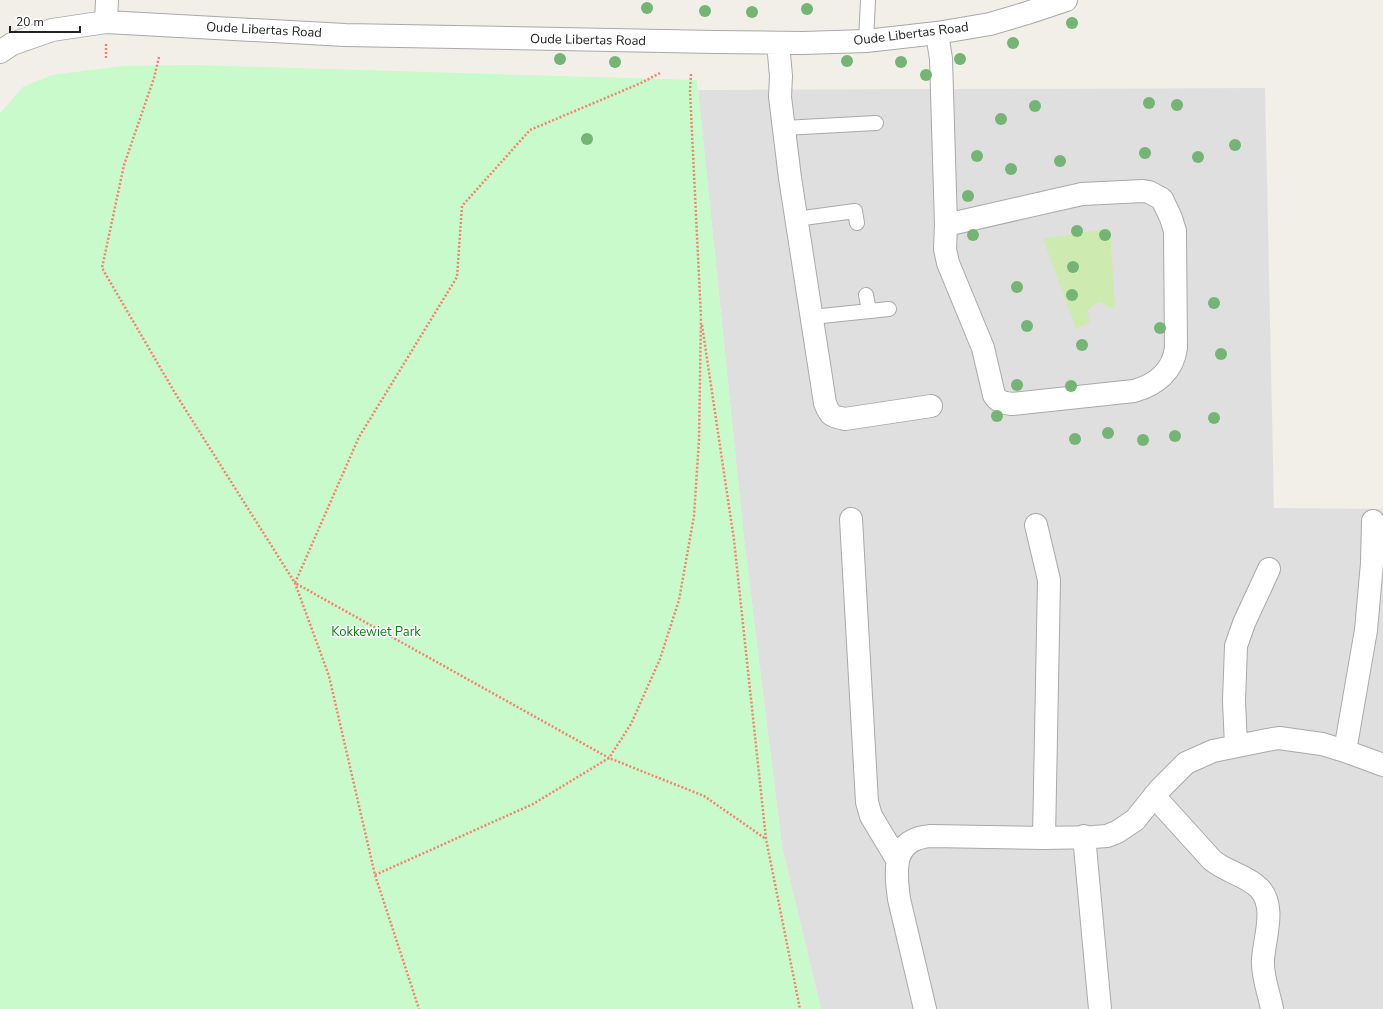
<svg xmlns="http://www.w3.org/2000/svg" width="1383" height="1009" font-family="'Nunito Sans',sans-serif">
  <style>
    .residential { fill: #e0dfdf }
    .grass { fill: #cdebb0 }
    .park { fill: #c8facc }
    .lines { fill: none; stroke-linecap: round; stroke-linejoin: round }
    .service-casing { stroke: #a9a9a9; stroke-width: 16 }
    .minor-casing { stroke: #a9a9a9; stroke-width: 24 }
    .path { stroke: #fa8072; stroke-width: 2.5; stroke-dasharray: 2 2; stroke-linecap: butt }
    .service { stroke: #fff; stroke-width: 14 }
    .minor { stroke: #fff; stroke-width: 22 }
    .tree { fill: #74b475 }
    .labels { text-anchor: middle; dominant-baseline: central; stroke-width: 3; stroke-linejoin: round; paint-order: stroke }
    .street-label { font-size: 13px; fill: #222; stroke: #fff }
    .park-label { font-size: 13px; fill: #0c8416; stroke: #fff }
  </style>
  <rect width="100%" height="100%" fill="#f2efe9"/>
  <path class="residential" d="M 1265,88 L 1274,508 L 1383,509 L 1383,1009 L 821,1009 L 782,847 L 744,539 L 698,90 Z"/>
  <path class="grass" d="M 1110,228 L 1115,307 L 1109,308 L 1100,302 L 1093,305 L 1087,312 L 1090,322 L 1076,329 L 1043,239 Z"/>
  <path class="park" d="M 191,65 L 697,80 L 744,539 L 782,847 L 821,1009 L 0,1009 L 0,113 L 23,87 L 52,75 L 123,66 Z"/>
  <g class="lines">
    <defs>
      <path id="service" d="M 866,41 L 868,0
        M 784,128 L 876,123
        M 796,219 L 855,211 L 857,223
        M 866,295 L 869,311
        M 812,317 L 889,309"/>
      <path id="minor" d="M 106,22 L 107,0
        M 937,33 L 941,59 L 946,225 L 945,249 L 948,263 L 983,348 L 994,395 C 998,402 1004,403 1012,404 L 1134,391 C 1156,385 1173,371 1176,348 L 1175,231 L 1171,218 L 1162,199 L 1149,192 L 1143,191 L 1082,194 L 946,225
        M 778,43 L 781,76 L 780,97 L 790,178 L 825,403 C 830,416 831,416 845,419 L 931,406
        M 0,52 L 12,44 L 52,30 L 106,22 L 345,35 L 715,42 L 803,43 L 866,41 L 937,33 L 990,24 L 1027,13 L 1066,0
        M 851,519 L 867,802 L 871,816 L 898,861
        M 1036,525 L 1049,580 L 1044,838
        M 1236,746 L 1234,701 L 1236,646 L 1244,623 L 1269,569
        M 1345,751 L 1366,630 L 1372,563 L 1373,521
        M 1154,796 L 1212,860 C 1226,872 1246,875 1259,888 C 1277,906 1264,939 1263,960 C 1262,976 1269,993 1272,1009
        M 1084,836 L 1100,1009
        M 925,1009 L 899,899 C 895,869 892,839 931,836 L 1044,838 L 1093,837 L 1107,836 L 1117,832 L 1135,820 L 1160,789 L 1186,763 L 1213,751 L 1267,740 L 1279,738 L 1322,744 L 1345,751 L 1383,765"/>
    </defs>
    <use href="#service" class="service-casing"/>
    <use href="#minor" class="minor-casing"/>
    <path class="path" d="M 106,44 L 106,59
      M 159,57 L 154,78 L 124,165 L 102,268 L 175,393 L 295,583 L 329,676 L 375,875 L 419,1009
      M 660,73 L 641,83 L 530,130 L 462,206 L 457,277 L 359,437 L 295,583 L 609,758 L 631,724 L 660,659 L 679,600 L 694,516 L 699,440 L 701,317
      M 691,74 L 690,91 L 701,318
      M 702,325 L 734,540 L 766,839 L 800,1009
      M 375,875 L 533,804 L 609,758 L 704,796 L 766,839"/>
    <use href="#service" class="service"/>
    <use href="#minor" class="minor"/>
  </g>
  <g class="tree">
    <circle cx="647" cy="8" r="6"/>
    <circle cx="807" cy="9" r="6"/>
    <circle cx="705" cy="11" r="6"/>
    <circle cx="752" cy="12" r="6"/>
    <circle cx="1072" cy="23" r="6"/>
    <circle cx="1013" cy="43" r="6"/>
    <circle cx="560" cy="59" r="6"/>
    <circle cx="960" cy="59" r="6"/>
    <circle cx="847" cy="61" r="6"/>
    <circle cx="615" cy="62" r="6"/>
    <circle cx="901" cy="62" r="6"/>
    <circle cx="926" cy="75" r="6"/>
    <circle cx="1149" cy="103" r="6"/>
    <circle cx="1177" cy="105" r="6"/>
    <circle cx="1035" cy="106" r="6"/>
    <circle cx="1001" cy="119" r="6"/>
    <circle cx="587" cy="139" r="6"/>
    <circle cx="1235" cy="145" r="6"/>
    <circle cx="1145" cy="153" r="6"/>
    <circle cx="977" cy="156" r="6"/>
    <circle cx="1198" cy="157" r="6"/>
    <circle cx="1060" cy="161" r="6"/>
    <circle cx="1011" cy="169" r="6"/>
    <circle cx="968" cy="196" r="6"/>
    <circle cx="1077" cy="231" r="6"/>
    <circle cx="973" cy="235" r="6"/>
    <circle cx="1105" cy="235" r="6"/>
    <circle cx="1073" cy="267" r="6"/>
    <circle cx="1017" cy="287" r="6"/>
    <circle cx="1072" cy="295" r="6"/>
    <circle cx="1214" cy="303" r="6"/>
    <circle cx="1027" cy="326" r="6"/>
    <circle cx="1160" cy="328" r="6"/>
    <circle cx="1082" cy="345" r="6"/>
    <circle cx="1221" cy="354" r="6"/>
    <circle cx="1017" cy="385" r="6"/>
    <circle cx="1071" cy="386" r="6"/>
    <circle cx="997" cy="416" r="6"/>
    <circle cx="1214" cy="418" r="6"/>
    <circle cx="1108" cy="433" r="6"/>
    <circle cx="1175" cy="436" r="6"/>
    <circle cx="1075" cy="439" r="6"/>
    <circle cx="1143" cy="440" r="6"/>
  </g>
  <g class="labels">
    <g class="street-label">
      <text transform="translate(264 30) rotate(3)">Oude Libertas Road</text>
      <text transform="translate(911 34) rotate(-7)">Oude Libertas Road</text>
      <text transform="translate(588 40) rotate(1)">Oude Libertas Road</text>
    </g>
    <g class="park-label">
      <text x="376" y="632">Kokkewiet Park</text>
    </g>
  </g>
  <path d="M10 26v6h70v-6" fill="none" stroke="#222222" stroke-width="2"/>
  <text x="16" y="26" font-size="12" fill="#222222" stroke="#ffffff" stroke-width="3" paint-order="stroke">20 m</text>
</svg>
